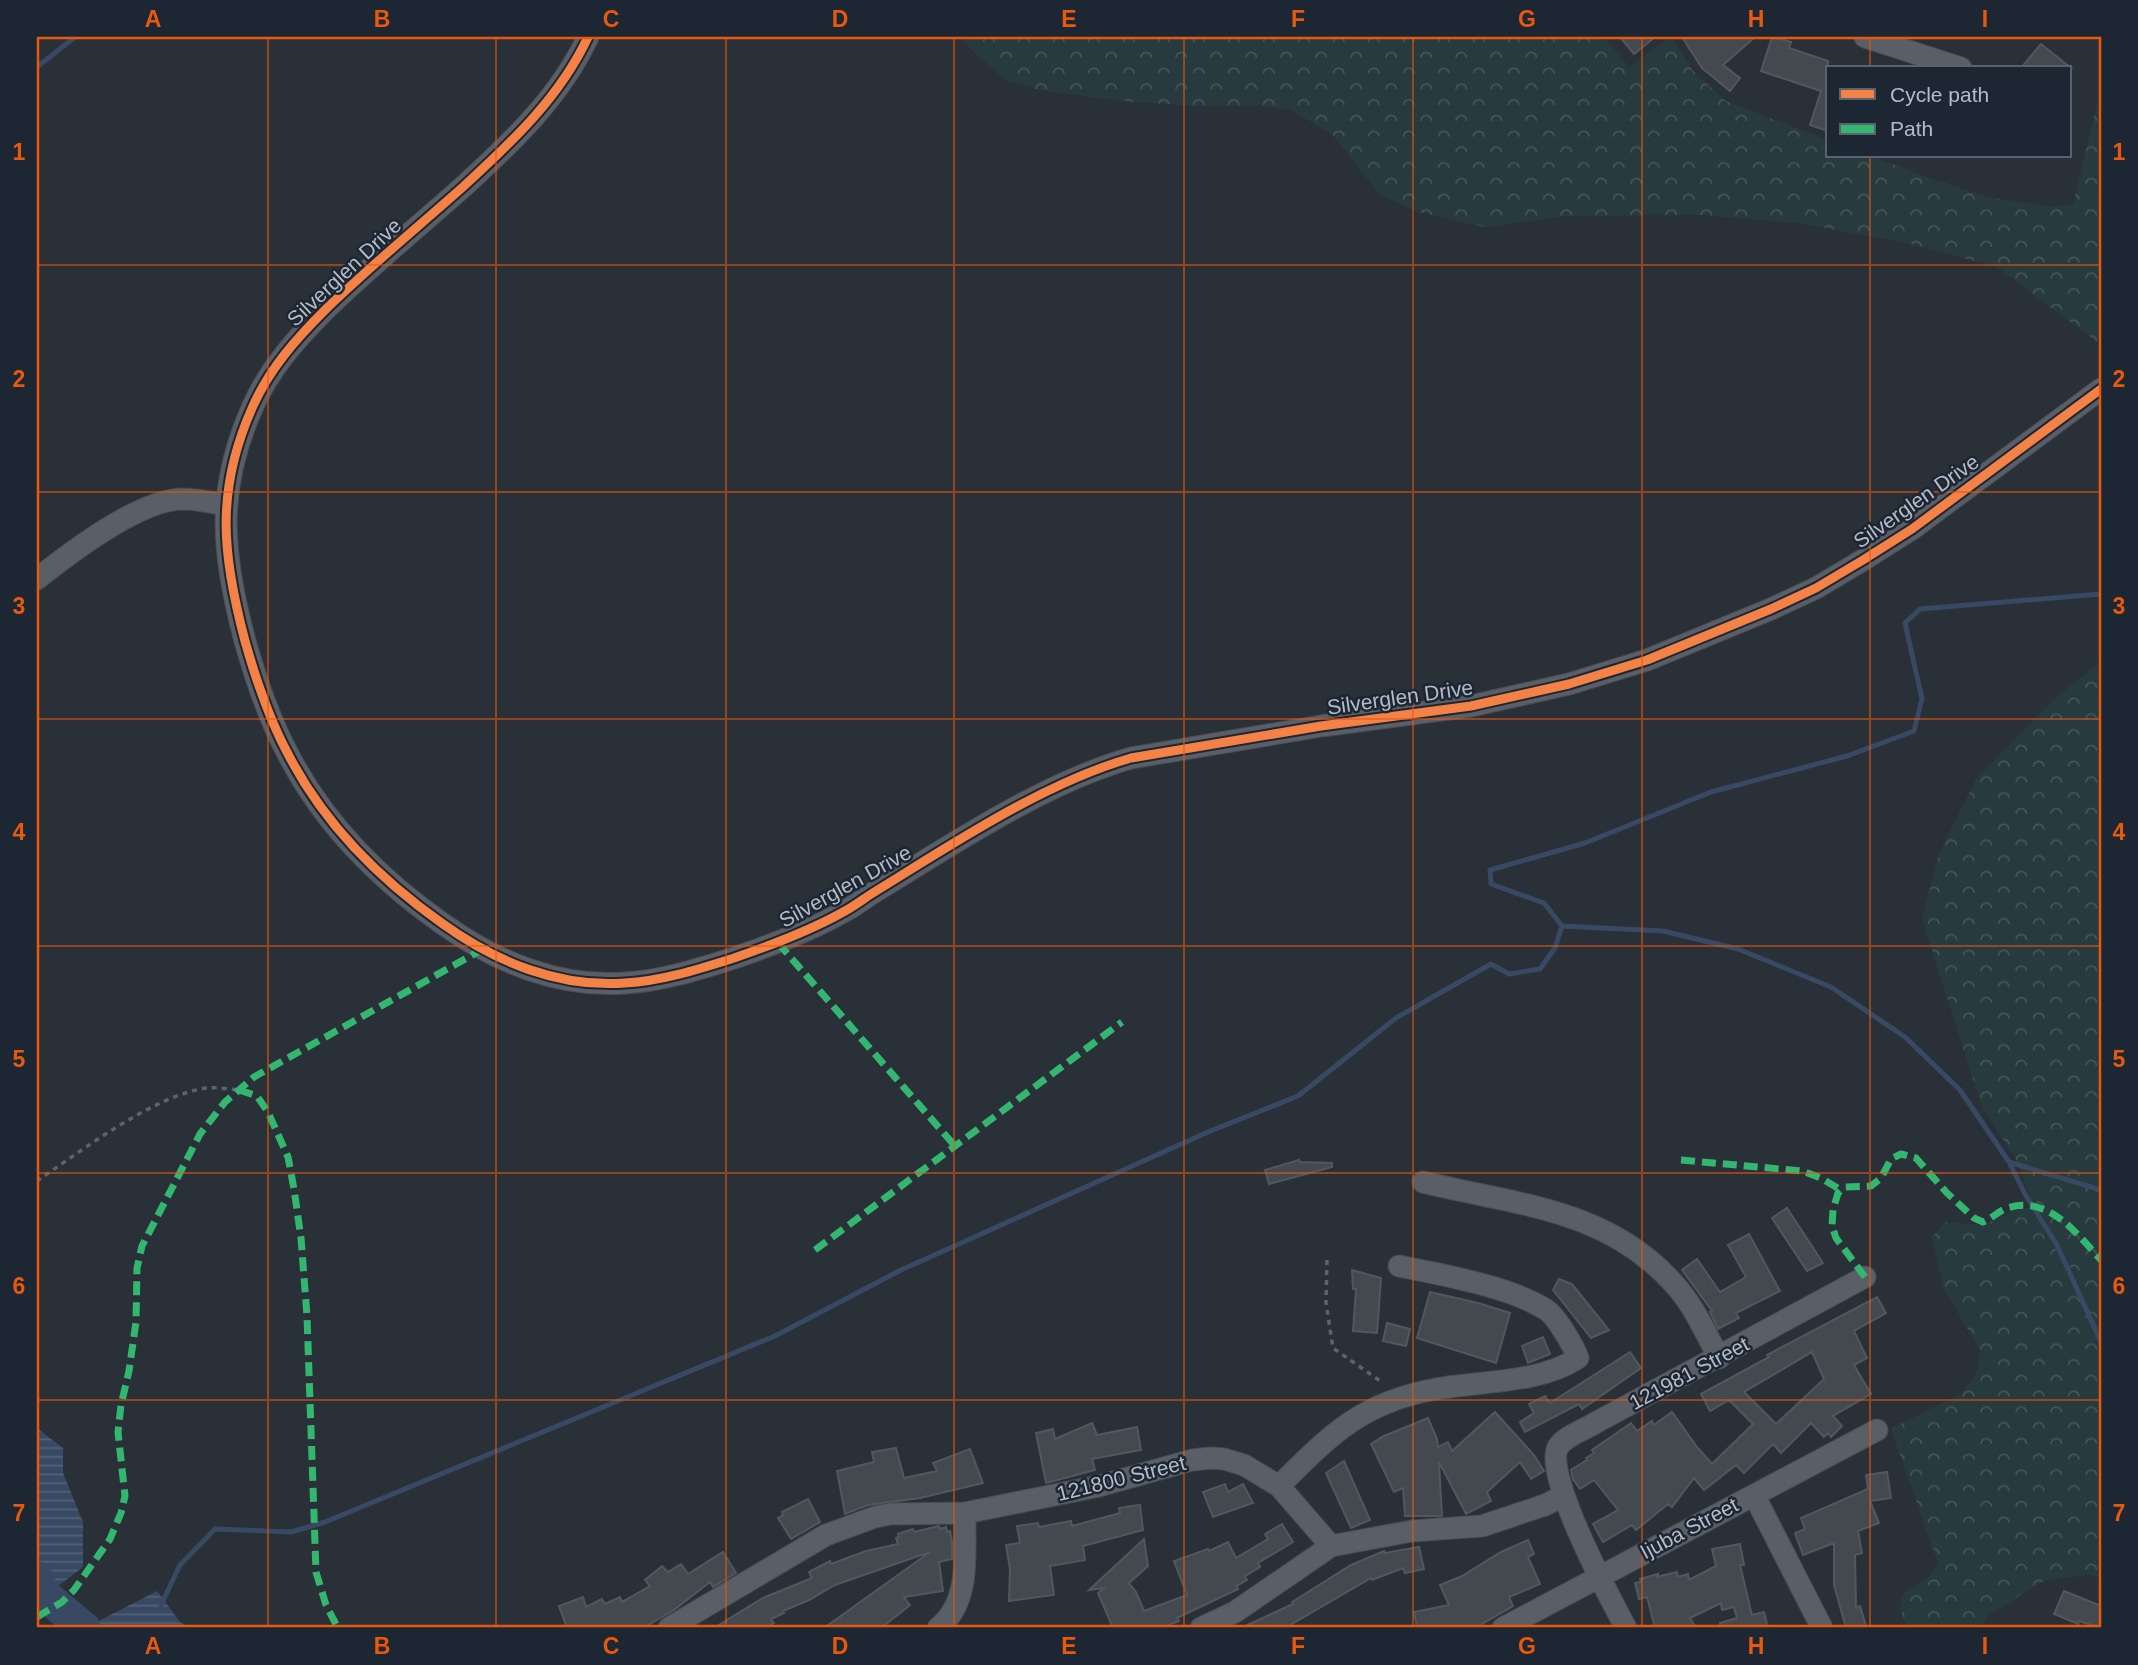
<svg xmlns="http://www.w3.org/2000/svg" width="2138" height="1665" font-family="Arial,sans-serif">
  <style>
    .forest { fill: url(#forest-crowns) }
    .water { fill: url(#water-rules) }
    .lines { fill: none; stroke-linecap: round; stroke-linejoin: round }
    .stream { stroke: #384963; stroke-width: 5 }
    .river { stroke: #384963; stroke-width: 33 }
    .building { fill: #444950; stroke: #52575f; stroke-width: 2; fill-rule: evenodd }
    .minor-casing { stroke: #484c53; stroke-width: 23 }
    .path { stroke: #5d636a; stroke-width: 3.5; stroke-dasharray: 5 5; stroke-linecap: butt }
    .minor { stroke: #5a5e66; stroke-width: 21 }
    .quiet { stroke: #33b770; stroke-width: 7; stroke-dasharray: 14 7; stroke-linecap: butt }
    .cycleway-casing { stroke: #1d2633; stroke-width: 13 }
    .cycleway { stroke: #f48246; stroke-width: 9 }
    .grid { fill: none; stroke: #e8590c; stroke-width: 2; stroke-opacity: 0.55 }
    .labels { text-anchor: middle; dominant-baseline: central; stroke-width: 5; stroke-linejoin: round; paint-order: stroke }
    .street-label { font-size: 21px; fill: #b4bcc9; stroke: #1d2633 }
    .neatline { fill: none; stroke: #e8590c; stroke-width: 2.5 }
    .grid-label { font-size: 23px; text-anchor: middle; font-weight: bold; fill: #e8590c }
  </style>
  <defs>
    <pattern id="forest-crowns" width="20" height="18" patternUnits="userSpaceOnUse" patternTransform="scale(1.75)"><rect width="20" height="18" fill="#273a3e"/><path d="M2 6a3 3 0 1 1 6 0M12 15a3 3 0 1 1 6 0" fill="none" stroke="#445559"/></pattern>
    <pattern id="water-rules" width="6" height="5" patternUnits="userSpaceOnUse" patternTransform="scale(1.75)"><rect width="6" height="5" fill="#384963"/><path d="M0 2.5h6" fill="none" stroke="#526178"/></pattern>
  </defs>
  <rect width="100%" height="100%" fill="#2a3038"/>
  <path class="forest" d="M 958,37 L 1604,37 L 1629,67 L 1671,37 L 1693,71 L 1726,101 L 1828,140 L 1828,156 L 1871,156 L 1932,179 L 1988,197 L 2051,207 L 2073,204 L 2101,88 L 2101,345 L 1997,267 L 1911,244 L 1799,223 L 1702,215 L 1568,216 L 1484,227 L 1418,212 L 1380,195 L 1333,135 L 1291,110 L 1264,106 L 1195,106 L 1122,101 L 1040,90 L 1005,80 Z
    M 2101,661 L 2101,1577 L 2088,1575 L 2044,1581 L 1987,1616 L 1980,1628 L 1906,1628 L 1900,1606 L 1903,1594 L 1927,1578 L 1938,1563 L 1891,1429 L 1960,1394 L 1976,1376 L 1980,1350 L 1944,1289 L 1932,1237 L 1946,1222 C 1959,1223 1974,1226 1986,1223 C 2005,1219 2013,1206 2035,1208 L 2015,1157 L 1983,1110 L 1922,919 L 1939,854 L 1976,779 L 2053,700 Z"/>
  <path class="water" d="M 37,1428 L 63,1448 L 63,1473 L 83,1522 L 83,1567 L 37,1602 Z
    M 157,1591 L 180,1622 L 191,1628 L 85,1628 Z"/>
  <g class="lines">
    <path class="stream" d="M 37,67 L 75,37
      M 1562,926 L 1663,931 L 1738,949 L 1831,987 L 1905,1037 L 1960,1090 L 2009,1162 L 2025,1194 L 2057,1245 L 2101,1342
      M 2009,1162 L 2101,1190
      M 161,1605 L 180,1565 L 215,1529 L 291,1532 L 325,1522 L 775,1336 L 901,1270 L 1208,1132 L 1298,1096 L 1396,1018 L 1491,964 L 1509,974 L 1540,969 L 1555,948 L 1562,926 L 1544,903 L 1491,884 L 1490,870 L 1585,843 L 1711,792 L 1847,756 L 1914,731 L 1922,699 L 1905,623 L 1920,609 L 2101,594"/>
    <path class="river" d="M 37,1578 L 42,1593 L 84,1628"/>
  </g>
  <path class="building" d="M 1620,37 L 1655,37 L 1634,54 Z
    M 1682,37 L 1755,37 L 1723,65 L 1740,78 L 1730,91 L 1702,68 Z
    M 1772,37 L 1791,42 L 1789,48 L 1828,61 L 1828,131 L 1810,125 L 1821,91 L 1761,71 Z
    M 2041,44 L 2071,68 L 2021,68 Z
    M 1299,1160 L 1300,1162 L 1332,1163 L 1332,1167 L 1269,1184 L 1265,1170 Z
    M 1787,1208 L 1823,1263 L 1807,1271 L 1772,1218 Z
    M 1749,1234 L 1780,1291 L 1736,1313 L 1739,1318 L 1718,1329 L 1710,1312 L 1712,1311 L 1682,1270 L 1697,1259 L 1720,1292 L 1746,1277 L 1728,1245 Z
    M 1352,1270 L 1381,1278 L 1377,1333 L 1353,1331 L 1356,1289 L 1353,1289 Z
    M 1559,1279 L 1572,1284 L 1609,1330 L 1591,1338 L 1553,1290 Z
    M 1430,1292 L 1478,1303 L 1510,1313 L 1496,1363 L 1417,1338 Z
    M 1877,1297 L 1886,1313 L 1854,1331 L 1867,1358 L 1854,1365 L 1871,1394 L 1833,1416 L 1842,1426 L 1831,1437 L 1828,1433 L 1824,1437 L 1811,1423 L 1781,1453 L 1773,1444 L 1744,1473 L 1736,1465 L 1704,1490 L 1694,1478 L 1672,1507 L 1668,1504 L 1636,1530 L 1632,1525 L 1603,1542 L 1593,1524 L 1618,1510 L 1594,1480 L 1580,1489 L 1573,1479 L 1571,1470 L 1587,1460 L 1586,1458 L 1594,1453 L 1592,1450 L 1631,1423 L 1637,1431 L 1652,1421 L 1654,1425 L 1672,1412 L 1697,1447 L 1712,1464 L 1753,1424 L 1729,1400 L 1710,1411 L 1701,1394 L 1769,1357 L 1767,1355 ZM 1812,1352 L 1824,1379 L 1776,1424 L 1744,1392 Z
    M 1387,1323 L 1410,1329 L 1406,1346 L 1383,1341 Z
    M 1543,1337 L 1550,1354 L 1528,1363 L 1522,1346 Z
    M 1630,1352 L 1641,1368 L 1582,1409 L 1579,1404 L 1525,1432 L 1520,1422 L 1534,1413 L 1529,1404 L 1545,1396 L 1550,1403 Z
    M 1495,1412 L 1534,1455 L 1544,1471 L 1531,1479 L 1520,1462 L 1487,1492 L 1491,1501 L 1466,1514 L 1439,1462 L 1442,1516 L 1405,1516 L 1403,1488 L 1394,1492 L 1371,1444 L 1384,1436 L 1428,1418 L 1437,1439 L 1438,1447 L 1448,1442 L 1452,1451 Z
    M 1092,1423 L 1097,1435 L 1137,1427 L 1141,1450 L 1092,1459 L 1095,1470 L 1046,1483 L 1036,1433 L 1053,1429 L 1055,1439 Z
    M 896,1448 L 904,1478 L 937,1471 L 933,1463 L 970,1449 L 983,1483 L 920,1498 L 868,1505 L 845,1514 L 837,1471 L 874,1462 L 872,1452 Z
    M 1344,1461 L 1370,1520 L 1351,1528 L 1326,1473 Z
    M 1887,1472 L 1891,1498 L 1870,1501 L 1879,1523 L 1858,1531 L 1862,1553 L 1855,1555 L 1856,1608 L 1860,1606 L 1866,1626 L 1846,1628 L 1834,1585 L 1834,1543 L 1803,1555 L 1795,1533 L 1805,1529 L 1801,1518 L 1868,1489 L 1866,1475 Z
    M 1225,1484 L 1228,1492 L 1243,1484 L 1253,1503 L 1213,1517 L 1203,1492 Z
    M 808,1499 L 820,1522 L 791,1539 L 778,1518 L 783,1515 L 782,1512 Z
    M 1140,1505 L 1143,1530 L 1083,1546 L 1085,1560 L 1050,1566 L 1054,1595 L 1009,1601 L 1010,1569 L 1006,1545 L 1020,1543 L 1017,1526 L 1038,1523 L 1039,1527 L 1071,1521 L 1072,1526 L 1120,1513 L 1119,1508 Z
    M 1282,1524 L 1293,1542 L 1258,1563 L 1260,1567 L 1245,1576 L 1247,1580 L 1236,1586 L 1238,1589 L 1177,1618 L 1179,1621 L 1161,1628 L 1113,1628 L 1098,1593 L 1104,1588 L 1089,1590 L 1144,1539 L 1148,1566 L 1129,1583 L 1136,1592 L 1144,1611 L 1187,1595 L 1174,1561 L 1208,1549 L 1209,1551 L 1228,1542 L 1236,1558 L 1268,1539 L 1265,1534 Z
    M 939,1526 L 940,1529 L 946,1527 L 947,1532 L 950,1531 L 952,1541 L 952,1559 L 939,1562 L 943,1591 L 904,1597 L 910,1605 L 881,1628 L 824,1628 L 930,1552 L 835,1585 L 809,1600 L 783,1611 L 784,1613 L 771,1619 L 774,1623 L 765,1628 L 714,1628 L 763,1598 L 812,1578 L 809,1572 L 830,1561 L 831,1564 L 866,1551 L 898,1544 L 896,1538 L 899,1537 L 898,1534 L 913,1529 L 914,1532 Z
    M 1528,1540 L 1534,1554 L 1528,1557 L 1540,1584 L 1509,1597 L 1513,1606 L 1482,1624 L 1484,1628 L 1417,1628 L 1414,1612 L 1449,1605 L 1440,1585 L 1462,1576 L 1501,1552 Z
    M 1740,1544 L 1744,1565 L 1740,1565 L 1752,1615 L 1764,1612 L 1768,1628 L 1720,1628 L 1720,1623 L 1737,1618 L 1734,1607 L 1722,1610 L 1721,1603 L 1690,1618 L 1696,1628 L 1655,1628 L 1647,1597 L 1639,1599 L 1635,1583 L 1641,1582 L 1640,1579 L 1658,1574 L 1657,1577 L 1677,1572 L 1678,1577 L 1688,1574 L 1689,1580 L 1716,1566 L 1712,1549 Z
    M 1419,1547 L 1424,1569 L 1405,1573 L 1403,1568 L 1372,1580 L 1371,1578 L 1285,1628 L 1241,1628 L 1293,1604 L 1292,1602 L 1351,1565 L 1384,1551 L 1385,1553 Z
    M 723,1552 L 736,1573 L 713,1587 L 710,1582 L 674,1610 L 643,1628 L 567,1628 L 559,1606 L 583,1597 L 586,1607 L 602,1599 L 605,1604 L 620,1597 L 622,1602 L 650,1586 L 645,1580 L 662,1566 L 668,1572 L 681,1564 L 688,1574 Z
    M 2064,1591 L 2101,1606 L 2101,1628 L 2079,1621 L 2078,1624 L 2054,1614 Z"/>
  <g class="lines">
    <defs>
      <path id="minor" d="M 588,37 C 560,97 512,142 464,186 C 418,227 369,267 325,310 C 296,339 270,368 253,406 C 215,490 222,555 245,641 C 256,680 269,719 288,754 C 324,824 379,879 443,924 C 496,962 559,988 625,983 C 662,981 699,969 734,958 C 772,945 810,931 845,911 C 856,905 866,897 876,891 C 954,843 1044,783 1131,758 L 1321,726 L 1471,706 L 1569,684 L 1647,660 L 1771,609 L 1816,588 L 1863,560 L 1912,529 L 2101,389
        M 1865,37 L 1961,68
        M 37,579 C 71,552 139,500 182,499 C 197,499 211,502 225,505
        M 1423,1182 C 1516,1205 1607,1208 1675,1285 C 1694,1306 1705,1332 1719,1358
        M 1279,1486 C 1330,1435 1362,1402 1436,1389 C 1480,1381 1541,1383 1578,1358 C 1574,1347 1556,1315 1545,1309 C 1508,1286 1442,1275 1399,1266
        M 1754,1495 L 1822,1628
        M 669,1628 L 826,1535 L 875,1517 L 890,1514 L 965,1513 L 1099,1486 L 1192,1460 L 1211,1458 L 1224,1459 L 1244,1465 L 1279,1486 L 1331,1546 L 1412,1531 L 1482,1526 L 1545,1505 L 1563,1496
        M 938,1628 C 972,1601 964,1552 965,1513
        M 1201,1628 L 1235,1612 L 1331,1546
        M 1503,1628 L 1877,1430
        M 1626,1628 C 1611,1600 1543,1474 1558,1447 C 1565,1436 1584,1430 1595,1423 L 1865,1277"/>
    </defs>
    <use href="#minor" class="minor-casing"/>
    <path class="path" d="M 37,1181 C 81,1151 154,1095 207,1088 C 217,1087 229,1089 239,1090
      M 1327,1260 L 1326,1303 L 1333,1348 L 1383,1383"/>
    <use href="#minor" class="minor"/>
    <path class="quiet" d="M 778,943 L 955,1146
      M 239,1090 L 257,1096 L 268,1112 L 288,1157 L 294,1189 L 301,1238 L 307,1316 L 316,1572 L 326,1605 L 338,1628
      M 1681,1160 L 1802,1171 L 1821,1178 L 1841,1190
      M 815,1250 L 1122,1022
      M 1865,1277 L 1836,1238 L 1832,1226 L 1833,1210 L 1838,1193 L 1845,1187 L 1871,1186 L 1881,1178 L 1891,1159 L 1901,1154 L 1916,1158 L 1947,1193 L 1974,1218 L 1983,1222 C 1992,1219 1998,1211 2007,1208 C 2049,1195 2076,1233 2101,1260
      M 37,1617 L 62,1602 L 74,1590 L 110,1539 L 121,1513 L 125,1496 L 118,1432 L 121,1405 L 129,1371 L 136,1322 L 137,1268 L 142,1246 L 200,1134 L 225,1102 L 254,1077 L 483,949"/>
    <defs>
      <path id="cycleway" d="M 588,37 C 560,97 512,142 464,186 C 418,227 369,267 325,310 C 296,339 270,368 253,406 C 215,490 222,555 245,641 C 256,680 269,719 288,754 C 324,824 379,879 443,924 C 496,962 559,988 625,983 C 662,981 699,969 734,958 C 772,945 810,931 845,911 C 856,905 866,897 876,891 C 954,843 1044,783 1131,758 L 1321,726 L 1471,706 L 1569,684 L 1647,660 L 1771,609 L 1816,588 L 1863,560 L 1912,529 L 2101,389"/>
    </defs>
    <use href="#cycleway" class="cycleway-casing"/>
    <use href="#cycleway" class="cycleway"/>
  </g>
  <path class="grid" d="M 268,37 L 268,1628M 496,37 L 496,1628M 726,37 L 726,1628M 954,37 L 954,1628M 1184,37 L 1184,1628M 1413,37 L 1413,1628M 1642,37 L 1642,1628M 1870,37 L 1870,68M 1870,156 L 1870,1628M 37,265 L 2101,265M 37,492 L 2101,492M 37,719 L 2101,719M 37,946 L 2101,946M 37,1173 L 2101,1173M 37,1400 L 2101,1400"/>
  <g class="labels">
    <g class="street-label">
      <text transform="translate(344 272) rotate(-43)">Silverglen Drive</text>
      <text transform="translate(1916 501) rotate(-35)">Silverglen Drive</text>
      <text transform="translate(1400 697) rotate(-8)">Silverglen Drive</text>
      <text transform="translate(845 886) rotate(-29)">Silverglen Drive</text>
      <text transform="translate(1689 1373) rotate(-28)">121981 Street</text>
      <text transform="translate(1121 1478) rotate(-14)">121800 Street</text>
      <text transform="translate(1689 1528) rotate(-28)">Ijuba Street</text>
    </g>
  </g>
  <rect width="2138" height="1665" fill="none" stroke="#1d2633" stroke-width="77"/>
  <rect x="1826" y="66" width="245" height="91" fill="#1d2633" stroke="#59626f" stroke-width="2"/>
  <rect x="1840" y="89" width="35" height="10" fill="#f48246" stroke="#59626f" stroke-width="2"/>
  <text x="1890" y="102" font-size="21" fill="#b4bcc9">Cycle path</text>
  <rect x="1840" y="124" width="35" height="10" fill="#33b770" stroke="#59626f" stroke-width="2"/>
  <text x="1890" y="136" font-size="21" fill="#b4bcc9">Path</text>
  <rect x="38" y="38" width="2062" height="1588" class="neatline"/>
  <g class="grid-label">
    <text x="153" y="27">A</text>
    <text x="382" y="27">B</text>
    <text x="611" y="27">C</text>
    <text x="840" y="27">D</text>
    <text x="1069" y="27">E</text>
    <text x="1298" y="27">F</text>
    <text x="1527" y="27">G</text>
    <text x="1756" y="27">H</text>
    <text x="1985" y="27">I</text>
    <text x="19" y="160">1</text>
    <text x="2119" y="160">1</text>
    <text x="19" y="387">2</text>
    <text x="2119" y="387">2</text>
    <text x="19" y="614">3</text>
    <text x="2119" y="614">3</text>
    <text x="19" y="840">4</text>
    <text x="2119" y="840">4</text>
    <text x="19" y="1067">5</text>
    <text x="2119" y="1067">5</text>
    <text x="19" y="1294">6</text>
    <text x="2119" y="1294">6</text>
    <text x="19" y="1521">7</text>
    <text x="2119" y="1521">7</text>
    <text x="153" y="1654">A</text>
    <text x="382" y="1654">B</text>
    <text x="611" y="1654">C</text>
    <text x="840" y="1654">D</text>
    <text x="1069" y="1654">E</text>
    <text x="1298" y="1654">F</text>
    <text x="1527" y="1654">G</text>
    <text x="1756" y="1654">H</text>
    <text x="1985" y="1654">I</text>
  </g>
</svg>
